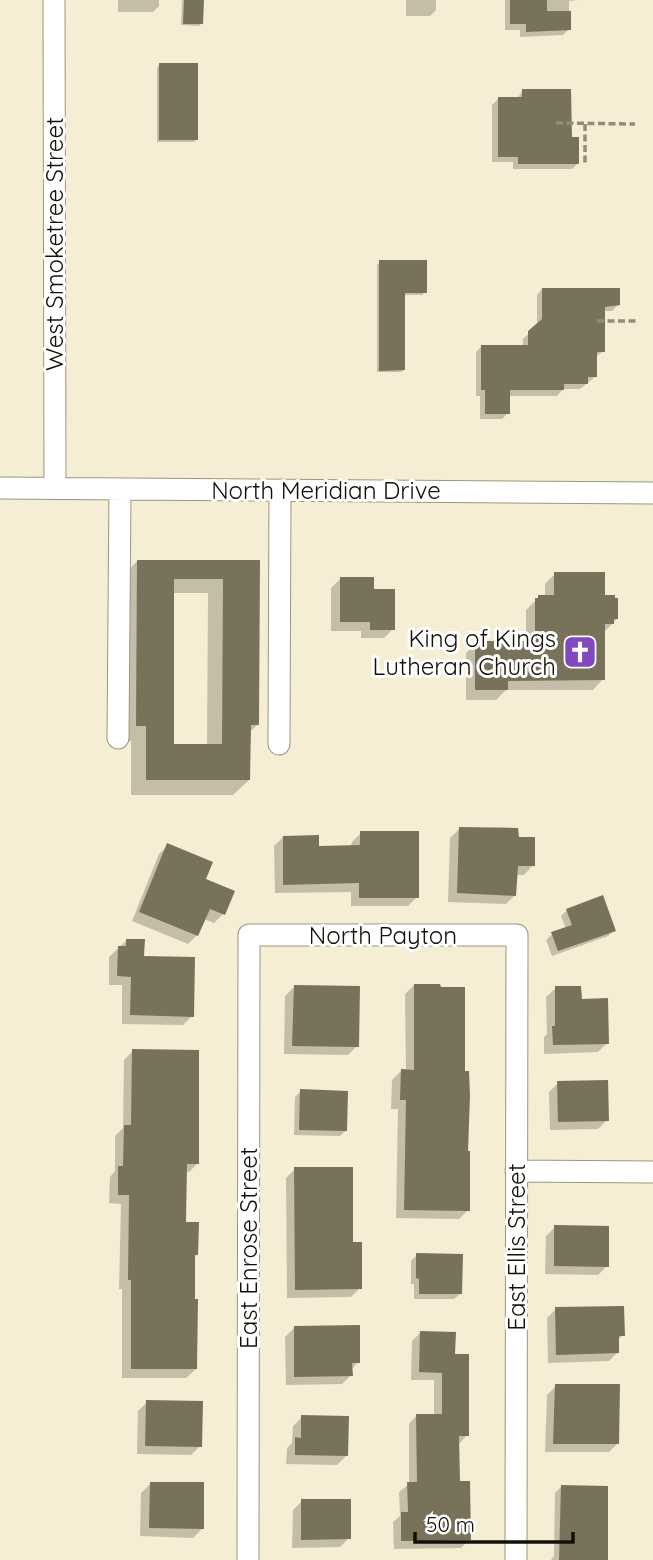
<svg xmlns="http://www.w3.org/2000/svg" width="653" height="1560" font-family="Quicksand,sans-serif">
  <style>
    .shadow { fill: #0003; fill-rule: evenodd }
    .building { fill: #78725b; fill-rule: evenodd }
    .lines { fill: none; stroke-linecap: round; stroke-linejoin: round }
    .minor-casing { stroke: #9c967f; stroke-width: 23 }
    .path { stroke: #928d7a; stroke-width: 3.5; stroke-dasharray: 7 3.5; stroke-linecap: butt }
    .minor { stroke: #fff; stroke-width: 21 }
    .labels { text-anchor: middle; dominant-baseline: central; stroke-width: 6; stroke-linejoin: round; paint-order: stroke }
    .street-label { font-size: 24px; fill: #131008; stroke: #fff }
    .poi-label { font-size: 24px; fill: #131008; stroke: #fff; text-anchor: end }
  </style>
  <rect width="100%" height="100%" fill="#f5eed4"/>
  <path class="shadow" d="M 118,0 L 159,0 L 159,6 L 153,12 L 118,12 Z
    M 182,0 L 202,0 L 202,23 L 199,26 L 181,25 Z
    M 406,0 L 436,0 L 436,10 L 430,16 L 406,16 Z
    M 505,0 L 577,0 L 569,1 L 569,29 L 563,35 L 520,37 L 520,30 L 505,30 Z
    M 159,65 L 197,139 L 194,142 L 157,142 L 157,68 Z
    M 523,90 L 571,139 L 578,163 L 572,169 L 513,169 L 513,162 L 492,162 L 492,105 L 498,99 L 517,99 Z
    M 380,262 L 425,292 L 422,295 L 403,295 L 403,370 L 401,372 L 377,372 L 377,265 Z
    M 542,289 L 618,305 L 612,311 L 604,311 L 604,351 L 595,357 L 595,377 L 580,389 L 563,389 L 557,396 L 508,396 L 508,413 L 502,419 L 480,419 L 480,396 L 476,396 L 476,352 L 482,346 L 523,346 L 523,339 L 537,326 L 537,295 Z
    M 137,561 L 258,562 L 257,725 L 249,733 L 249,780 L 233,795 L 131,795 L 131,741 L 121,741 L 122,577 ZM 173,593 L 208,593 L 207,746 L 172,746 Z
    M 555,574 L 604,597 L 617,619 L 603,633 L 603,679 L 593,690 L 506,690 L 496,700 L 466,700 L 466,653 L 476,643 L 526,643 L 526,610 L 539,597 L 545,597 L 545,584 Z
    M 340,579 L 372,591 L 393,629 L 384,638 L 361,638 L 361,631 L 331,631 L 331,588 Z
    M 459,829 L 517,839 L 533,865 L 524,875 L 515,875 L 515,895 L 506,904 L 448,902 L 450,838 Z
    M 361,833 L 417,897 L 408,906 L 351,906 L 351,892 L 275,893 L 274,846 L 283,837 L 317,847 L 351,847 L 352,842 Z
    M 168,845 L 204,880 L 223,914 L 214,923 L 204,919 L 197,935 L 188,944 L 132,921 L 159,854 Z
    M 567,910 L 614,930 L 608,936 L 552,956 L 546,940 L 552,934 L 566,929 L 561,916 Z
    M 127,940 L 192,1016 L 183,1025 L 122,1024 L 122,985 L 109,985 L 109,957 Z
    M 414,985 L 440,989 L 464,1073 L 468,1096 L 468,1210 L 459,1219 L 396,1218 L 398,1109 L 391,1109 L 392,1080 L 401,1071 L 406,1071 L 405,994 Z
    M 294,987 L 357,1046 L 348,1055 L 284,1054 L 285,996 Z
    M 556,988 L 580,1000 L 607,1043 L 598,1052 L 544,1054 L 544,1037 L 547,1034 L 546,997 Z
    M 133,1051 L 198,1163 L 189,1172 L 185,1172 L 184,1223 L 197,1254 L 193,1258 L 196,1369 L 186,1378 L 122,1378 L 122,1289 L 119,1289 L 121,1204 L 109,1203 L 110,1177 L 115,1171 L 115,1136 L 123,1128 L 124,1060 Z
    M 558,1083 L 607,1120 L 598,1129 L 550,1130 L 549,1092 Z
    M 301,1091 L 346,1130 L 340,1136 L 294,1135 L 295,1097 Z
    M 295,1169 L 360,1288 L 351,1297 L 287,1298 L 286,1178 Z
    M 555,1227 L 607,1266 L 598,1275 L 545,1274 L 546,1236 Z
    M 417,1255 L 460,1294 L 454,1299 L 414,1299 L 414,1284 L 411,1284 L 411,1261 Z
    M 556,1309 L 623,1335 L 617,1341 L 618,1352 L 609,1361 L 548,1363 L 547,1318 Z
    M 294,1328 L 358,1362 L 351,1370 L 351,1375 L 342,1384 L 286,1385 L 285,1337 Z
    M 420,1333 L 454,1355 L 467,1435 L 459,1444 L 458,1483 L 469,1540 L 461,1548 L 394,1549 L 393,1522 L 400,1516 L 399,1492 L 409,1484 L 409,1424 L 417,1415 L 434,1415 L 434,1380 L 411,1380 L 412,1341 Z
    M 556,1386 L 618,1443 L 609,1452 L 545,1452 L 547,1395 Z
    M 147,1402 L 200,1446 L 191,1455 L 137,1454 L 138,1411 Z
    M 302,1417 L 346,1456 L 337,1465 L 286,1464 L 287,1448 L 292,1443 L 293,1426 Z
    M 150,1484 L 202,1529 L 193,1538 L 140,1536 L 141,1493 Z
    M 561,1487 L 606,1560 L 551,1560 L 554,1556 L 555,1493 Z
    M 302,1501 L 349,1538 L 340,1547 L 292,1548 L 293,1510 Z"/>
  <path class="building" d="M 184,0 L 204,0 L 203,24 L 183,24 Z
    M 510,0 L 547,0 L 547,11 L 571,11 L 571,30 L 526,32 L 526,24 L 510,24 Z
    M 159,63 L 198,63 L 198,140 L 159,140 Z
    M 522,89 L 571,89 L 572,137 L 579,137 L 579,164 L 518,164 L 518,157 L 498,157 L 498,97 L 522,97 Z
    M 379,260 L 427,260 L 427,293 L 405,293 L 405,370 L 379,371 Z
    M 542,288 L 620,288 L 620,305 L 605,307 L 605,352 L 597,352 L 597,377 L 588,377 L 588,384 L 564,384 L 564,390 L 510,390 L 510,414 L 485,414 L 485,390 L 481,390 L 481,345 L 528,345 L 528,331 L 542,319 Z
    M 137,560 L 260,560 L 259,725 L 251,725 L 250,780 L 146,780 L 146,726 L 136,726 ZM 174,579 L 223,579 L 222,744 L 174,744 Z
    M 554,572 L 605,572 L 605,595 L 615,595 L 615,598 L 618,598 L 618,619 L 614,619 L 614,624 L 605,624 L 605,680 L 508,681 L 508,690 L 475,690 L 475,641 L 535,641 L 535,598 L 538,598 L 538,595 L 554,595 Z
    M 340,577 L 374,577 L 374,589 L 395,589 L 395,630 L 370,630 L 370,622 L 340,622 Z
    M 459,827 L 518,828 L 519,837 L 535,837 L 535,866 L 518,866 L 516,896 L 457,893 Z
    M 360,831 L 419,831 L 419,898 L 359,898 L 359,883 L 283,885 L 283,836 L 319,835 L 319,846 L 360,845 Z
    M 167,843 L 213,862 L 206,879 L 235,891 L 225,915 L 210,909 L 198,936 L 139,912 Z
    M 603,895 L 616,931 L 558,951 L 551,932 L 572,925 L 566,909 Z
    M 126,939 L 145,939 L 144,956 L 195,957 L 194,1017 L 130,1015 L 131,977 L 117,976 L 118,946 L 126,946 Z
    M 414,984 L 440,984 L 441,987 L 465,987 L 465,1071 L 469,1071 L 470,1096 L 468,1151 L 470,1151 L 470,1211 L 404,1210 L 406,1100 L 400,1100 L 401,1069 L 414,1070 Z
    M 294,985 L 360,986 L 359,1047 L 292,1046 Z
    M 555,986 L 581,986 L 582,999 L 608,998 L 609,1044 L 553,1045 L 552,1026 L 555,1026 Z
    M 132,1049 L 199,1050 L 199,1164 L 187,1164 L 186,1222 L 199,1222 L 198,1255 L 195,1255 L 195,1299 L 198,1299 L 197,1369 L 131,1369 L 131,1280 L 128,1280 L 129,1195 L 118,1195 L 118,1166 L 123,1166 L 124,1125 L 131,1125 Z
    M 608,1080 L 609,1121 L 558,1122 L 557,1081 Z
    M 300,1089 L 348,1091 L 347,1131 L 299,1130 Z
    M 294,1167 L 353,1167 L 353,1242 L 362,1242 L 362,1289 L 295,1290 Z
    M 554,1225 L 609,1226 L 609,1267 L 554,1266 Z
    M 416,1253 L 463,1254 L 462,1294 L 419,1294 L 419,1279 L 416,1278 Z
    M 624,1306 L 625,1336 L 619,1336 L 619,1353 L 556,1355 L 555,1307 Z
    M 360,1325 L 360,1363 L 352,1363 L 353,1376 L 294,1377 L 294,1326 Z
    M 420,1331 L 456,1332 L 455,1354 L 469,1354 L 469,1436 L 459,1436 L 460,1481 L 470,1481 L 471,1540 L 401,1541 L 401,1512 L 408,1512 L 407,1482 L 417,1482 L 416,1414 L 442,1414 L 442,1373 L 419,1372 Z
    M 555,1384 L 620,1384 L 619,1444 L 553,1444 Z
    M 146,1400 L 203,1401 L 202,1447 L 145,1446 Z
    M 301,1415 L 349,1416 L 348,1456 L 295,1455 L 295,1437 L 301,1438 Z
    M 150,1482 L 204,1482 L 204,1529 L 149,1528 Z
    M 561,1485 L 608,1486 L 608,1560 L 559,1560 Z
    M 301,1499 L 351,1499 L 351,1539 L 301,1540 Z"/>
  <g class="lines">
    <defs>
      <path id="minor" d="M 54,0 L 55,488
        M 0,488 L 653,493
        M 118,738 L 120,489
        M 279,744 L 280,490
        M 516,1171 L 653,1172
        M 248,1560 L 249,935 L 517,935 L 516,1560"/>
    </defs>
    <use href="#minor" class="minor-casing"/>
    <path class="path" d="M 556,123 L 635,124
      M 585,124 L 585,164
      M 597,321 L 636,321"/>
    <use href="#minor" class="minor"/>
  </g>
  <defs>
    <symbol id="church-square" viewBox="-11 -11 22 22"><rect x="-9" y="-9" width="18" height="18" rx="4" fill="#8348be" stroke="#fff"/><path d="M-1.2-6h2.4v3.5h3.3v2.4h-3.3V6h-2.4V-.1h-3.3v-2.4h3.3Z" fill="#fff"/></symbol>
  </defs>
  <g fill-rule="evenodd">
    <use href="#church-square" x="561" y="633" width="38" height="38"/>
  </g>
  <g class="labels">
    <g class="street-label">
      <text transform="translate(54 244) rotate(-90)">West Smoketree Street</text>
      <text x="326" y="490">North Meridian Drive</text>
      <text x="383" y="935">North Payton</text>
      <text transform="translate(516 1247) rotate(-90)">East Ellis Street</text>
      <text transform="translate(248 1248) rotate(-90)">East Enrose Street</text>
    </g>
    <g class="poi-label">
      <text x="556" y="638">King of Kings<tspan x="556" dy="28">Lutheran Church</tspan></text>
    </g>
  </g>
  <path d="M415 1532v10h158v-10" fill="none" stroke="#131008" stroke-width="3.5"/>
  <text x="426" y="1532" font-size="21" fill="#131008" stroke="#ffffff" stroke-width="5" paint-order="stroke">50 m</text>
</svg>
